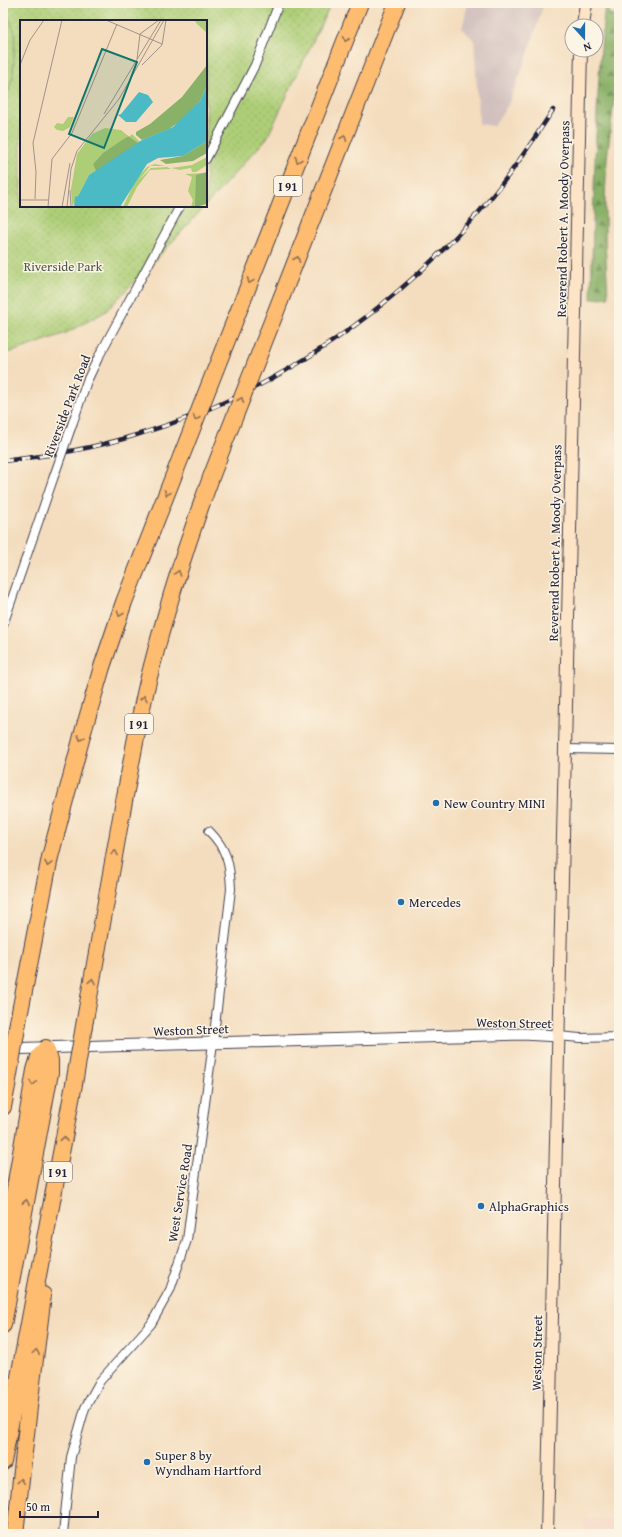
<svg xmlns="http://www.w3.org/2000/svg" width="622" height="1537" font-family="'Gentium Book Plus',serif">
  <style>
    .built { fill: #f5d3c2 }
    .industrial { fill: #d1c0bd }
    .grass { fill: url(#grass-dots); stroke: #687859 }
    .forest { fill: url(#forest-firs); stroke: #566a52 }
    .wetland { fill: url(#wetland-marsh); stroke: #687859 }
    .lines { fill: none; stroke-linecap: round; stroke-linejoin: round }
    .minor-casing { stroke: #423e4f; stroke-width: 10 }
    .tertiary-casing { stroke: #423e4f; stroke-width: 13 }
    .secondary-casing { stroke: #423e4f; stroke-width: 14 }
    .motorway-casing { stroke: #423e4f; stroke-width: 18 }
    .minor { stroke: #fff; stroke-width: 8 }
    .tertiary { stroke: #fff; stroke-width: 11 }
    .secondary { stroke: #fee4c6; stroke-width: 12 }
    .motorway { stroke: #fdbc70; stroke-width: 16 }
    .rail-casing { stroke: #22223b; stroke-width: 4.5 }
    .rail { stroke: #fcf5e5; stroke-width: 3; stroke-dasharray: 9; stroke-linecap: butt }
    .minor-bridge-casing { stroke: #423e4f; stroke-width: 10; stroke-linecap: butt }
    .motorway-bridge-casing { stroke: #423e4f; stroke-width: 18; stroke-linecap: butt }
    .minor-bridge { stroke: #fff; stroke-width: 8 }
    .motorway-bridge { stroke: #fdbc70; stroke-width: 16 }
    .oneway { stroke: #906f56 }
    .poi-dot { fill: #1f6fb2; stroke: #fcf5e5; stroke-width: 1.5 }
    .labels { text-anchor: middle; dominant-baseline: central; stroke-width: 3; stroke-linejoin: round; paint-order: stroke }
    .shield { fill: #fcf5e5; stroke: #63616e; stroke-width: 1 }
    .shield-label { font-size: 12px; font-weight: bold; fill: #22223b }
    .street-label { font-size: 13px; fill: #22223b; stroke: #fcf5e5 }
    .park-label { font-size: 13px; fill: #4c564d; stroke: #fcf5e5 }
    .poi-label { font-size: 13px; fill: #22223b; stroke: #fcf5e5; text-anchor: start }
    .inset-road { fill: none; stroke: #a0928a; stroke-width: 1 }
    .view { fill: #0f766e; fill-opacity: 0.15; stroke: #0f766e; stroke-width: 2 }
    .inset-edge { fill: none; stroke: #22223b; stroke-width: 2 }
  </style>
  <defs>
    <pattern id="grass-dots" width="8" height="8" patternUnits="userSpaceOnUse"><rect width="8" height="8" fill="#adce77"/><path d="M2 2h.1M6 6h.1" fill="none" stroke="#95b168" stroke-width="1.8" stroke-linecap="round"/></pattern>
    <pattern id="forest-firs" width="22" height="20" patternUnits="userSpaceOnUse"><rect width="22" height="20" fill="#8ab168"/><path d="M5 1l3.5 6h-7zM16 11l3.5 6h-7z" fill="#709057"/></pattern>
    <pattern id="wetland-marsh" width="20" height="14" patternUnits="userSpaceOnUse"><rect width="20" height="14" fill="#adce77"/><path d="M1 5h8M5 5V1M11 12h8M15 12V8" fill="none" stroke="#95b168"/></pattern>
  </defs>
  <rect width="100%" height="100%" fill="#fcf5e5"/>
  <filter id="ink" filterUnits="userSpaceOnUse"><feTurbulence type="fractalNoise" baseFrequency=".025" numOctaves="2"/><feDisplacementMap in="SourceGraphic" scale="8" xChannelSelector="R" yChannelSelector="G"/><feConvolveMatrix kernelMatrix="1 2 1 2 8 2 1 2 1" color-interpolation-filters="sRGB"/></filter>
  <filter id="wash" filterUnits="userSpaceOnUse"><feTurbulence type="fractalNoise" baseFrequency=".012" numOctaves="4" result="noise"/><feDisplacementMap in="SourceGraphic" scale="16" xChannelSelector="R" yChannelSelector="G"/><feGaussianBlur stdDeviation="0.9" result="paint"/><feColorMatrix in="noise" values="0 0 0 0 0 0 0 0 0 0 0 0 0 0 0 0 0 1.4 0 .05"/><feComposite in="paint" operator="in"/></filter>
  <g filter="url(#wash)">
    <rect width="100%" height="100%" fill="#f4ddbe"/>
    <path class="built" d="M 619,359 L 619,445 L 614,446 L 619,375 Z
      M 584,1518 L 619,1519 L 619,1534 L 583,1534 Z"/>
    <path class="industrial" d="M 468,3 L 544,3 L 528,54 L 508,105 L 494,126 L 479,124 L 474,40 L 462,29 Z"/>
    <path class="grass" d="M 3,3 L 331,3 L 267,138 L 206,205 L 206,21 L 21,21 L 21,206 L 205,206 L 163,252 L 105,312 L 66,333 L 21,349 L 3,354 Z"/>
    <path class="forest" d="M 605,3 L 613,3 L 608,12 L 619,20 L 619,79 L 614,101 L 607,158 L 605,198 L 605,242 L 608,297 L 591,299 C 594,200 595,101 605,3 Z"/>
    <path class="wetland" d="M 3,17 L 10,20 L 15,33 L 13,76 L 3,107 Z"/>
  </g>
  <g filter="url(#ink)">
    <g class="lines">
      <defs>
        <path id="minor" d="M 206,159 L 255,65 L 279,3
          M 73,422 L 87,381 L 98,358 L 180,206
          M 3,625 L 53,479
          M 565,749 L 619,750
          M 558,1036 L 580,1038 L 619,1037
          M 63,1534 L 71,1457 L 85,1408 L 100,1381 L 151,1324 L 170,1290 L 187,1240 L 213,1043 L 231,889 C 230,864 227,849 209,831"/>
        <path id="tertiary" d="M 3,1049 L 523,1034 L 558,1036"/>
        <path id="secondary" d="M 583,26 L 586,3
          M 547,1534 L 581,50"/>
        <path id="motorway" d="M 262,347 L 397,3
          M 216,368 L 360,3
          M 85,1020 C 97,952 109,885 121,817 C 130,772 137,726 148,681 C 169,597 195,516 227,436
          M 18,1022 L 50,857 L 83,732 L 102,667 L 124,602 L 181,457
          M 3,1107 L 7,1086
          M 3,1259 L 35,1070 L 39,1057 L 46,1048 L 50,1060 L 50,1073 L 3,1325
          M 3,1462 L 74,1084
          M 15,1534 L 29,1407 L 43,1295"/>
      </defs>
      <use href="#minor" class="minor-casing"/>
      <use href="#tertiary" class="tertiary-casing"/>
      <use href="#secondary" class="secondary-casing"/>
      <use href="#motorway" class="motorway-casing"/>
      <use href="#minor" class="minor"/>
      <use href="#tertiary" class="tertiary"/>
      <use href="#secondary" class="secondary"/>
      <use href="#motorway" class="motorway"/>
      <defs>
        <path id="rail" d="M 617,11 L 619,7
          M 3,461 C 47,456 91,449 133,436 C 268,397 386,316 479,212 C 507,180 530,145 553,110"/>
      </defs>
      <use href="#rail" class="rail-casing"/>
      <use href="#rail" class="rail"/>
      <defs>
        <path id="minor-bridge" d="M 53,479 L 73,422"/>
        <path id="motorway-bridge" d="M 227,436 L 262,347
          M 181,457 L 216,368
          M 74,1084 L 85,1020
          M 7,1086 L 18,1022"/>
      </defs>
      <use href="#minor-bridge" class="minor-bridge-casing"/>
      <use href="#motorway-bridge" class="motorway-bridge-casing"/>
      <use href="#minor-bridge" class="minor-bridge"/>
      <use href="#motorway-bridge" class="motorway-bridge"/>
    </g>
    <defs><path id="oneway-chevron" d="M-2-3.5L2.5 0L-2 3.5" fill="none" stroke-width="1.6" stroke-linecap="round" stroke-linejoin="round"/></defs>
    <g class="oneway">
      <use href="#oneway-chevron" transform="translate(346 39) rotate(112)"/>
      <use href="#oneway-chevron" transform="translate(344 138) rotate(-68)"/>
      <use href="#oneway-chevron" transform="translate(298 160) rotate(112)"/>
      <use href="#oneway-chevron" transform="translate(297 259) rotate(-68)"/>
      <use href="#oneway-chevron" transform="translate(250 281) rotate(112)"/>
      <use href="#oneway-chevron" transform="translate(241 400) rotate(-68)"/>
      <use href="#oneway-chevron" transform="translate(196 418) rotate(112)"/>
      <use href="#oneway-chevron" transform="translate(167 493) rotate(112)"/>
      <use href="#oneway-chevron" transform="translate(178 573) rotate(-73)"/>
      <use href="#oneway-chevron" transform="translate(120 614) rotate(109)"/>
      <use href="#oneway-chevron" transform="translate(144 698) rotate(-77)"/>
      <use href="#oneway-chevron" transform="translate(81 738) rotate(106)"/>
      <use href="#oneway-chevron" transform="translate(115 853) rotate(-80)"/>
      <use href="#oneway-chevron" transform="translate(48 864) rotate(102)"/>
      <use href="#oneway-chevron" transform="translate(92 981) rotate(-80)"/>
      <use href="#oneway-chevron" transform="translate(33 1083) rotate(98)"/>
      <use href="#oneway-chevron" transform="translate(64 1139) rotate(-80)"/>
      <use href="#oneway-chevron" transform="translate(26 1202) rotate(-79)"/>
      <use href="#oneway-chevron" transform="translate(36 1352) rotate(-82)"/>
      <use href="#oneway-chevron" transform="translate(21 1481) rotate(-84)"/>
    </g>
  </g>
  <g class="poi-dot">
    <circle cx="436" cy="803" r="4"/>
    <circle cx="401" cy="902" r="4"/>
    <circle cx="481" cy="1206" r="4"/>
    <circle cx="147" cy="1462" r="4"/>
  </g>
  <g class="labels">
    <g class="shield">
      <rect x="274" y="176" width="28" height="20" rx="3"/>
      <rect x="125" y="714" width="28" height="20" rx="3"/>
      <rect x="44" y="1162" width="28" height="20" rx="3"/>
    </g>
    <g class="shield-label">
      <text x="288" y="186">I 91</text>
      <text x="139" y="724">I 91</text>
      <text x="58" y="1172">I 91</text>
    </g>
    <g class="street-label">
      <text transform="translate(563 219) rotate(-89)">Reverend Robert A. Moody Overpass</text>
      <text transform="translate(67 406) rotate(-69)">Riverside Park Road</text>
      <text transform="translate(555 543) rotate(-89)">Reverend Robert A. Moody Overpass</text>
      <text transform="translate(514 1023) rotate(1)">Weston Street</text>
      <text transform="translate(191 1030) rotate(-2)">Weston Street</text>
      <text transform="translate(180 1193) rotate(-81)">West Service Road</text>
      <text transform="translate(537 1353) rotate(-89)">Weston Street</text>
    </g>
    <g class="park-label">
      <text x="63" y="266">Riverside Park</text>
    </g>
    <g class="poi-label">
      <text x="444" y="803">New Country MINI</text>
      <text x="409" y="902">Mercedes</text>
      <text x="489" y="1206">AlphaGraphics</text>
      <text x="155" y="1455">Super 8 by<tspan x="155" dy="15">Wyndham Hartford</tspan></text>
    </g>
  </g>
  <g transform="translate(20 20)">
    <rect width="187" height="187" fill="#f4ddbe"/>
    <path d="M 174,0 L 187,0 L 187,13 L 177,4 ZM 48,97 L 54,97 L 50,107 L 43,111 L 37,110 L 34,107 L 37,103 L 43,104 ZM 85,108 L 101,110 L 109,117 L 112,114 L 120,122 L 69,155 L 52,187 L 51,169 L 57,134 L 72,114 ZM 187,137 L 187,145 L 176,152 L 172,152 L 171,148 L 160,150 L 151,148 L 172,145 ZM 135,144 L 145,146 L 130,146 L 119,160 L 131,148 L 147,147 L 151,149 L 130,150 L 117,167 L 107,187 L 103,187 L 116,159 L 127,147 ZM 187,153 L 180,187 L 171,187 L 173,180 L 168,171 L 172,157 L 165,154 Z" fill="#adce77"/>
    <path d="M 187,45 L 187,66 L 180,81 L 162,100 L 149,109 L 122,120 L 116,115 L 116,112 L 130,104 L 162,77 ZM 108,116 L 118,123 L 77,153 L 73,144 L 83,133 ZM 187,121 L 187,133 L 173,141 L 146,144 L 140,140 L 163,136 ZM 187,152 L 187,184 L 175,187 L 176,155 Z" fill="#8ab168"/>
    <path d="M 94,109 L 109,116 L 86,129 L 73,144 L 66,141 L 71,132 L 79,135 L 84,131 L 84,124 L 93,114 Z" fill="#adce77"/>
    <path d="M 187,66 L 187,121 L 163,136 L 138,138 L 127,144 L 100,187 L 54,187 L 55,177 L 58,176 L 69,155 L 122,120 L 153,107 L 180,81 ZM 119,72 L 128,75 L 133,82 L 116,102 L 106,102 L 98,95 L 101,94 Z" fill="#4bbac4"/>
    <path class="inset-road" d="M 86,0 L 142,24M 117,39 L 120,14 L 139,0M 0,45 L 10,20 L 24,0M 122,45 L 142,25 L 146,0M 84,94 L 141,0M 50,170 L 51,187M 15,179 L 16,152 L 13,123 L 42,0M 0,180 L 28,180M 28,187 L 32,139 L 52,113 L 97,4M 42,187 L 50,143M 47,187 L 51,149 L 57,131 L 99,79 L 144,0"/>
    <path class="view" d="M 82,29 L 117,42 L 84,128 L 49,114 Z"/>
    <rect width="187" height="187" class="inset-edge"/>
  </g>
  <rect width="622" height="1537" fill="none" stroke="#fcf5e5" stroke-width="16"/>
  <g transform="translate(584 38) rotate(159)"><circle r="19" fill="#fcf5e5" stroke="#a5a1a1"/>
  <path d="M0-3L7 15L0 10L-7 15Z" fill="#1f6fb2"/>
  <text y="-6" font-size="11" font-weight="bold" text-anchor="middle" fill="#22223b">N</text>
  </g>
  <path d="M20 1511v6h78v-6" fill="none" stroke="#22223b" stroke-width="2"/>
  <text x="26" y="1511" font-size="12" fill="#22223b" stroke="#fcf5e5" stroke-width="3" paint-order="stroke">50 m</text>
</svg>
